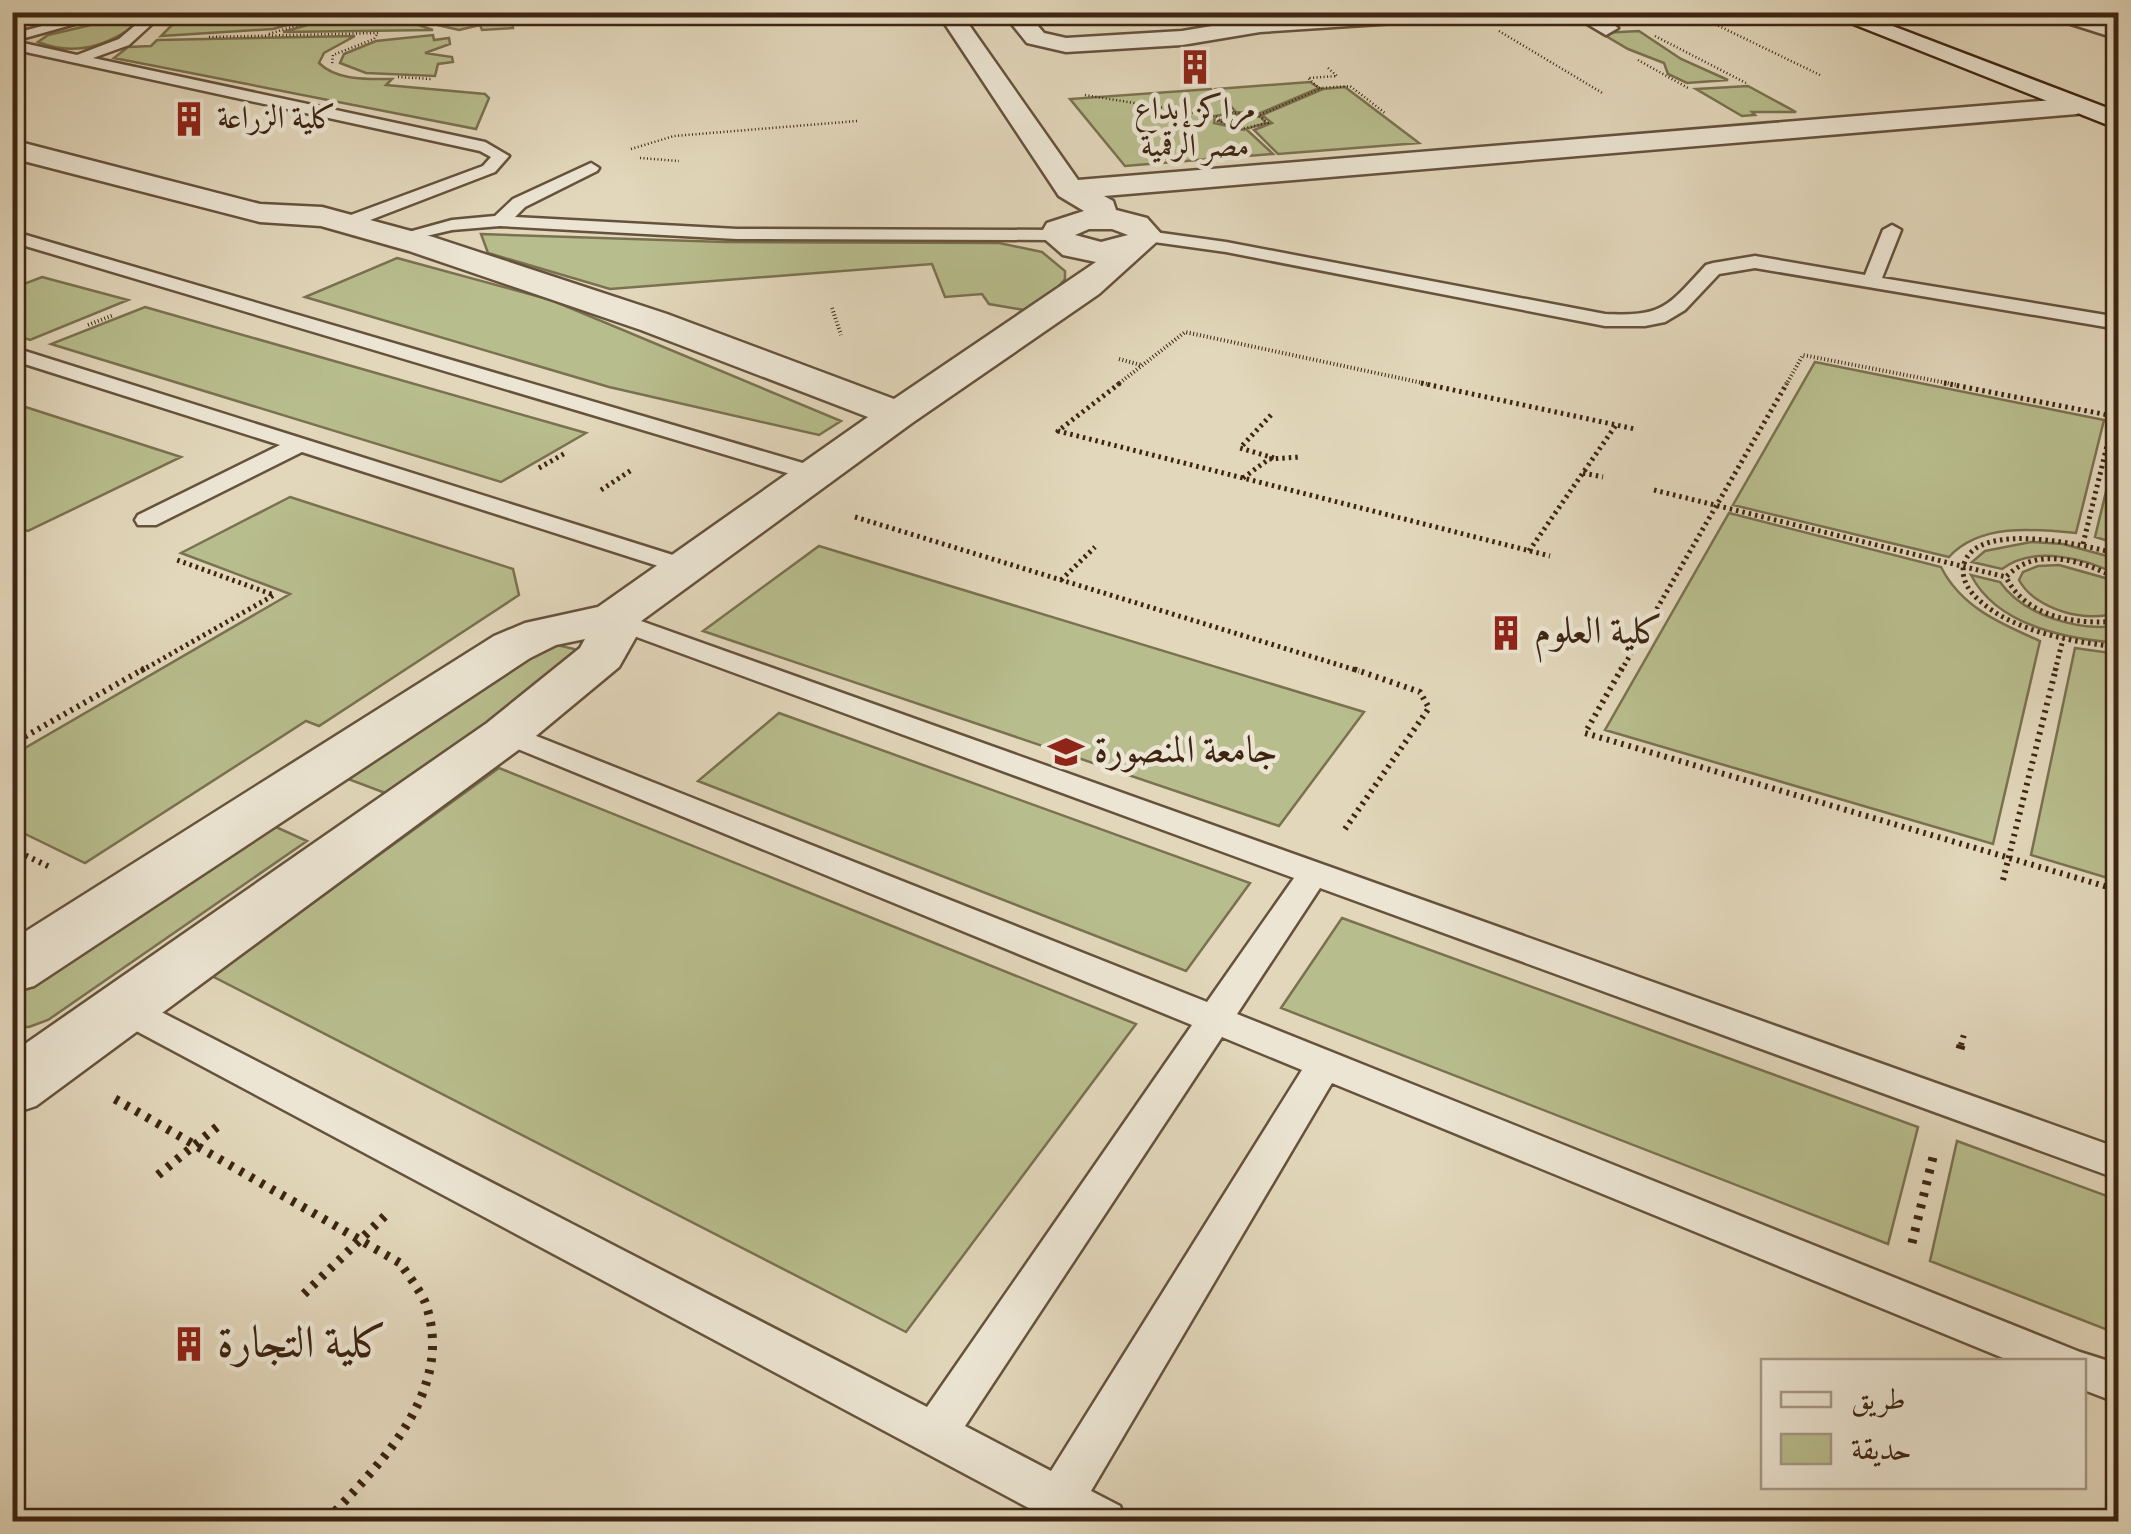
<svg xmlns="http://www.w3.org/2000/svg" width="2131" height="1534" font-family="'IM FELL English',Amiri,serif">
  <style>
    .green { fill: #b8bd8d; stroke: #7a7150; stroke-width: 2.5 }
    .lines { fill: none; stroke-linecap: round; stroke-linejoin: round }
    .lane-casing { stroke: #66523c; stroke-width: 5 }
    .street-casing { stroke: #66523c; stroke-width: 5 }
    .secondary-casing { stroke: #3d2512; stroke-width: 5 }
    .path-far4 { stroke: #3d2512; stroke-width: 2.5; stroke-dasharray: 1 2.5; stroke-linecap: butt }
    .path-far3 { stroke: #3d2512; stroke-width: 4; stroke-dasharray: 1 2.5; stroke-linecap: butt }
    .path-far2 { stroke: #3d2512; stroke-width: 5; stroke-dasharray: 2.5 4; stroke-linecap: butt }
    .path-far1 { stroke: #3d2512; stroke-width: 6; stroke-dasharray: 2.5 5; stroke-linecap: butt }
    .path { stroke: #3d2512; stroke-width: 9; stroke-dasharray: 4 8; stroke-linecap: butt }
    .lane { fill: #ece5d3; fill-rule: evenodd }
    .street { fill: #ece5d3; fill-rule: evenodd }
    .secondary { fill: #ece5d3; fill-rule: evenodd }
    .labels { text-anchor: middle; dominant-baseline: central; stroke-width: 9; stroke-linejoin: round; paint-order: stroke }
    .far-poi-label { font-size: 32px; fill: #3d2512; stroke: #ece5d3 }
    .poi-label { font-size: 38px; fill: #3d2512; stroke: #ece5d3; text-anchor: start }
    .near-poi-label { font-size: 45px; fill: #3d2512; stroke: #ece5d3; text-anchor: start }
  </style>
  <rect width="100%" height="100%" fill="#e2d7bb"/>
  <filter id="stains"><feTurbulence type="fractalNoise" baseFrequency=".002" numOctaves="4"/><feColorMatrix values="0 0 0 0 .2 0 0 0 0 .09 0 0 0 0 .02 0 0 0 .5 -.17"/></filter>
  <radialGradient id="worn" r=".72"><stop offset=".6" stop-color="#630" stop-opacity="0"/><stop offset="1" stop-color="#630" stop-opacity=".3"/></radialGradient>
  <path class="green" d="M 142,13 L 149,15 C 116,42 80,59 38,42 L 48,35 Z
    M 184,13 L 184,12 L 330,13 L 273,29 L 161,36 Z
    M 349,13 L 510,13 L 513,28 L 482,30 L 480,25 L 459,30 L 442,26 L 465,19 L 449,15 L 415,24 L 433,30 L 283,32 Z
    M 1639,31 L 1681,59 L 1728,80 L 1687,83 L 1668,74 L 1664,63 L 1628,49 L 1601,33 Z
    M 433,35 L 434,40 L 449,38 L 450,44 L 425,53 L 452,57 L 453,62 L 438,64 L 435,76 L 366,73 L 340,63 L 344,54 L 376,41 Z
    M 355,36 L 324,53 L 319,63 C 337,81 368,79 392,79 L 386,85 L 485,94 L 489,98 L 476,129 L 114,58 L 128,47 L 151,46 L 157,40 Z
    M 1310,82 L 1319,88 L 1258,114 L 1236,112 L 1216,89 Z
    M 1748,86 L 1796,112 L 1752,112 L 1755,115 L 1742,116 L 1696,89 Z
    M 1345,87 L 1419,143 L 1278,154 L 1254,130 L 1272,123 L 1262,115 L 1323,89 Z
    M 1211,89 L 1232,113 L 1215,116 L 1214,123 L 1245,130 L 1219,121 L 1234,114 L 1261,117 L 1266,123 L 1246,129 L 1273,154 L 1125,166 L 1070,99 Z
    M 481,234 L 725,242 L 999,243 L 1042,252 L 1065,271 L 1065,279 L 1052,294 L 1024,310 L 989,304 L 982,294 L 945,297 L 932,264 L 610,289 L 488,253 Z
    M 397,258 L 551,300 L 841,421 L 819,435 L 609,387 L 305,297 Z
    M 42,277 L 128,300 L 30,340 L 13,334 L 13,288 Z
    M 145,307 L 586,433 L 501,482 L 51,344 Z
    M 1815,362 L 2104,420 L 2076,533 C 2035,529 1980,523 1949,557 L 1733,505 Z
    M 13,403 L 181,457 L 28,531 L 13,526 Z
    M 2118,442 L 2118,544 L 2095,537 Z
    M 290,497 L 513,569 L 519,595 L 319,726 L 306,721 L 85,863 L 13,828 L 13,755 L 290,594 L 181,553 Z
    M 1729,513 L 1941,567 C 1961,607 2001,624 2040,641 L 1993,844 L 1605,730 Z
    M 2031,542 L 2063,544 L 2118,559 L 2118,575 C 2085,558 2034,545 2002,569 L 1972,562 L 1985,551 Z
    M 819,546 L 1364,712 L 1279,826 L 703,631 Z
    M 2059,565 L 2105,578 L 2118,587 L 2118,612 C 2088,624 2035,610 2019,580 L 2023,572 L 2038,566 Z
    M 1971,575 L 2000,582 C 2024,616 2078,631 2118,626 L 2118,643 C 2066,639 1997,626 1971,575 Z
    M 557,645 L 574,649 L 575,661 L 388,794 L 348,779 L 537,652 Z
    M 2075,648 L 2118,654 L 2118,881 L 2031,855 Z
    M 779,713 L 1250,883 L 1186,971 L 698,781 Z
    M 499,768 L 1136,1024 L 906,1332 L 212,976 Z
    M 267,823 L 307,841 L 48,1020 L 29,1027 L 13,1027 L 14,992 Z
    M 1342,918 L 1918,1127 L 1888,1244 L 1281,1008 Z
    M 1957,1141 L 2118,1200 L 2118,1334 L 1930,1261 Z"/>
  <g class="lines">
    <defs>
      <path id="lane" d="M 95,12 L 118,12 L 14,41 L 77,55 L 119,39 L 151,12 L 165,12 L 129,45 L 93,58 L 485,142 L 509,156 L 495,172 L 352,227 L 340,227 L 340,219 L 483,166 L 491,157 L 480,151 L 12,49 L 12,34 Z
        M 869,12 L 953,12 L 954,14 L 948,18 L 889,21 Z
        M 591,163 L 599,168 L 597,171 L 525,207 L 515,217 L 737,229 L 1056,230 L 1065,235 L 1056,240 L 737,239 L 500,226 L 452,230 L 396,243 L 387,238 L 452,220 L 495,216 L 513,199 Z
        M 1892,225 L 1901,230 L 1882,278 L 2118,317 L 2118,329 L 1755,268 L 1719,274 L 1685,310 L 1665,322 L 1645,326 L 1605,326 L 1226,252 L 1147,241 L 1138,236 L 1147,231 L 1226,242 L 1605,314 C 1664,317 1668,306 1706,265 L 1713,263 L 1755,256 L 1865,275 L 1883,230 Z
        M 12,231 L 823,469 L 827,474 L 815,481 L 807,479 L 12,242 Z
        M 12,347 L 695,562 L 699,567 L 695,572 L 677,572 L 302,452 L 156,525 L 138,525 L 135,520 L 138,515 L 280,445 L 12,360 Z
        M 613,611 L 2118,1148 L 2118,1179 L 1320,888 L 1237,1014 L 2080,1352 L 2118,1364 L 2118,1403 L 2084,1390 L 2084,1362 L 2013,1362 L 1332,1083 L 1091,1491 L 1120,1506 L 1126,1522 L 1055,1522 L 112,1018 L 107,1009 L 112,1000 L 125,996 L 138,1000 L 927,1407 L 1192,1025 L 496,740 L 491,734 L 496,728 L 516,728 L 1207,1002 L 1294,878 L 604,625 L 600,619 L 604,613 ZM 1222,1037 L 1302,1070 L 1051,1471 L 965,1426 Z"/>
      <path id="street" d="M 937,12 L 960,12 L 1078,180 L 2077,98 L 2091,106 L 2077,114 L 1104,196 L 1113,201 L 1116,210 L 1147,218 L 1163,236 L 1099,294 L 912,423 L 637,624 L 636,637 L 619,667 L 525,745 L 36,1106 L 12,1114 L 12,1053 L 487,723 L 580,648 L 585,639 L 556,645 L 530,658 L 34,986 L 12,992 L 12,940 L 494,636 L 525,623 L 598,607 L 868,417 L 641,330 L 409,251 L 321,226 L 260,222 L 12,158 L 12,140 L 260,204 L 322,207 L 433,237 L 667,314 L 894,399 L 1096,262 L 1063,255 L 1040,235 L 1047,223 L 1084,211 L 1059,196 ZM 1089,229 L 1112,229 L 1128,235 L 1101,242 L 1075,235 Z
        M 1002,12 L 1026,12 L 1044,33 L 1066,38 L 1182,31 L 1260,18 L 1342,12 L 1467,12 L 1456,19 L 1260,32 L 1182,45 L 1066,52 L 1027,43 Z
        M 1567,12 L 1596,12 L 1618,28 L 1606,35 Z
        M 2046,12 L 2082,12 L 2118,24 L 2118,39 L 2049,17 Z"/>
      <path id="secondary" d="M 1823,12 L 1856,12 L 2118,112 L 2118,129 Z"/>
    </defs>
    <use href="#lane" class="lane-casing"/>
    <use href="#street" class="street-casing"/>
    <use href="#secondary" class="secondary-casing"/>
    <path class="path-far4" d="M 1690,12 L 1820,75
      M 1499,31 L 1604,94
      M 269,34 L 340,12
      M 1655,36 L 1746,83
      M 209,37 L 378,33 L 374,39 L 333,55 L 332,65
      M 1638,60 L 1688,88
      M 1328,68 L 1337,76 L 1308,78 L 1319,88 L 1350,86 L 1385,113
      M 398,77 L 431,79
      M 1215,90 L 1234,113
      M 1085,95 L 1220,117
      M 1235,113 L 1258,115 L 1268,123 L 1241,129 L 1217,121 Z
      M 1260,115 L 1322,88
      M 631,149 L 674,136 L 857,121
      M 640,158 L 679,161"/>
    <path class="path-far3" d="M 832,308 L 841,335
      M 88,325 L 114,315
      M 1119,359 L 1141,365
      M 1117,385 L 1185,332 L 1432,385
      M 1786,385 L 1803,355 L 1957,385"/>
    <path class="path-far2" d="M 1120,383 L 1058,431 L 1550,556
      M 1421,383 L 1635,429
      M 1944,383 L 2118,417
      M 1271,415 L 1240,448 L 1274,458
      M 539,468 L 567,452
      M 1583,473 L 1603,477
      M 1243,478 L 1269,459 L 1301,457
      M 601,490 L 633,469
      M 1654,490 L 2006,577
      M 855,517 L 1359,671
      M 2083,544 L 2114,417
      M 1529,551 L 1616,425
      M 2118,554 C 2085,545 1982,521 1965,561 C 1959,576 1968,591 1980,601 C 2015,632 2073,642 2118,647
      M 2118,579 C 2084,561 2036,545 2006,577 C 2026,618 2077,625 2118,621
      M 1061,580 L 1095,547
      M 141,671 L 274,595 L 177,560
      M 1621,671 L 1787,383
      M 2055,671 L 2063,639"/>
    <path class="path-far1" d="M 1622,668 L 1585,733 L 2118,890
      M 12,744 L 145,668
      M 1345,829 L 1429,708 L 1420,692 L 1351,668
      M 12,849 L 52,868
      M 2003,880 L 2056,668
      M 1961,1045 L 1965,1031"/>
    <path class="path" d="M 1960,1049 L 1962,1042
      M 115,1099 L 400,1263 C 408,1275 419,1289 425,1302 C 457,1390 380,1464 325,1522
      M 158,1175 L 223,1122
      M 1912,1243 L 1934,1153
      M 304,1294 L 389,1212"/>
    <use href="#lane" class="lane"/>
    <use href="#street" class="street"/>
    <use href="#secondary" class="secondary"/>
  </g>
  <defs>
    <symbol id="building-bare" viewBox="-9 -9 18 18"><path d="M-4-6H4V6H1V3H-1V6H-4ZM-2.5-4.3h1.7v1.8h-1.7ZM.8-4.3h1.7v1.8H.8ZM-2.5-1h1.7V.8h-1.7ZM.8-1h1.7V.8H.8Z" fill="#8f2418" stroke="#ece5d3" stroke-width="2.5" paint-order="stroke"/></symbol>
    <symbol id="university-bare" viewBox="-9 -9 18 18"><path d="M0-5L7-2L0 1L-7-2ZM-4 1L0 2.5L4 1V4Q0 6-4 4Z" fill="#8f2418" stroke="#ece5d3" stroke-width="2.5" paint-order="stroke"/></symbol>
  </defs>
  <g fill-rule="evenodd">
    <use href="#building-bare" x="1170" y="42" width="50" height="50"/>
    <use href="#building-bare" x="164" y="94" width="50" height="50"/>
    <use href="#building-bare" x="1481" y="608" width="50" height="50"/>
    <use href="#university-bare" x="1041" y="727" width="50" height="50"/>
    <use href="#building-bare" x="164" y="1319" width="50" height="50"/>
  </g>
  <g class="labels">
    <g class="far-poi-label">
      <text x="1195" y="110">مراكز إبداع<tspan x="1195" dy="37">مصر الرقمية</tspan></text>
      <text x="217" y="119" text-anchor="start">كلية الزراعة</text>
    </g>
    <g class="poi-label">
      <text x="1534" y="633">كلية العلوم</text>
      <text x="1094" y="752">جامعة المنصورة</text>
    </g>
    <g class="near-poi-label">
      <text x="217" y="1344">كلية التجارة</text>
    </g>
  </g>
  <rect width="2131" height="1534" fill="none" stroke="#e2d7bb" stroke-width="50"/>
  <rect x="15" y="15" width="2101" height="1504" fill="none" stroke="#3d2512" stroke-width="5"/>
  <rect x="25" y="25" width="2081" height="1484" fill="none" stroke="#3d2512" stroke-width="2.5"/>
  <rect x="1761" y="1359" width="325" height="130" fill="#ece5d3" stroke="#a69886" stroke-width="2.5"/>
  <rect x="1781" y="1392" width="50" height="15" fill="#ece5d3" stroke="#a69886" stroke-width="2.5"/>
  <text x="1851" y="1409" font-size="30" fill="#3d2512">طريق</text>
  <rect x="1781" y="1434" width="50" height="30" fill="#b8bd8d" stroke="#a69886" stroke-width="2.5"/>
  <text x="1851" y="1459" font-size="30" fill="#3d2512">حديقة</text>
  <rect width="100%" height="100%" filter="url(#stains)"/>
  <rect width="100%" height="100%" fill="url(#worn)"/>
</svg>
